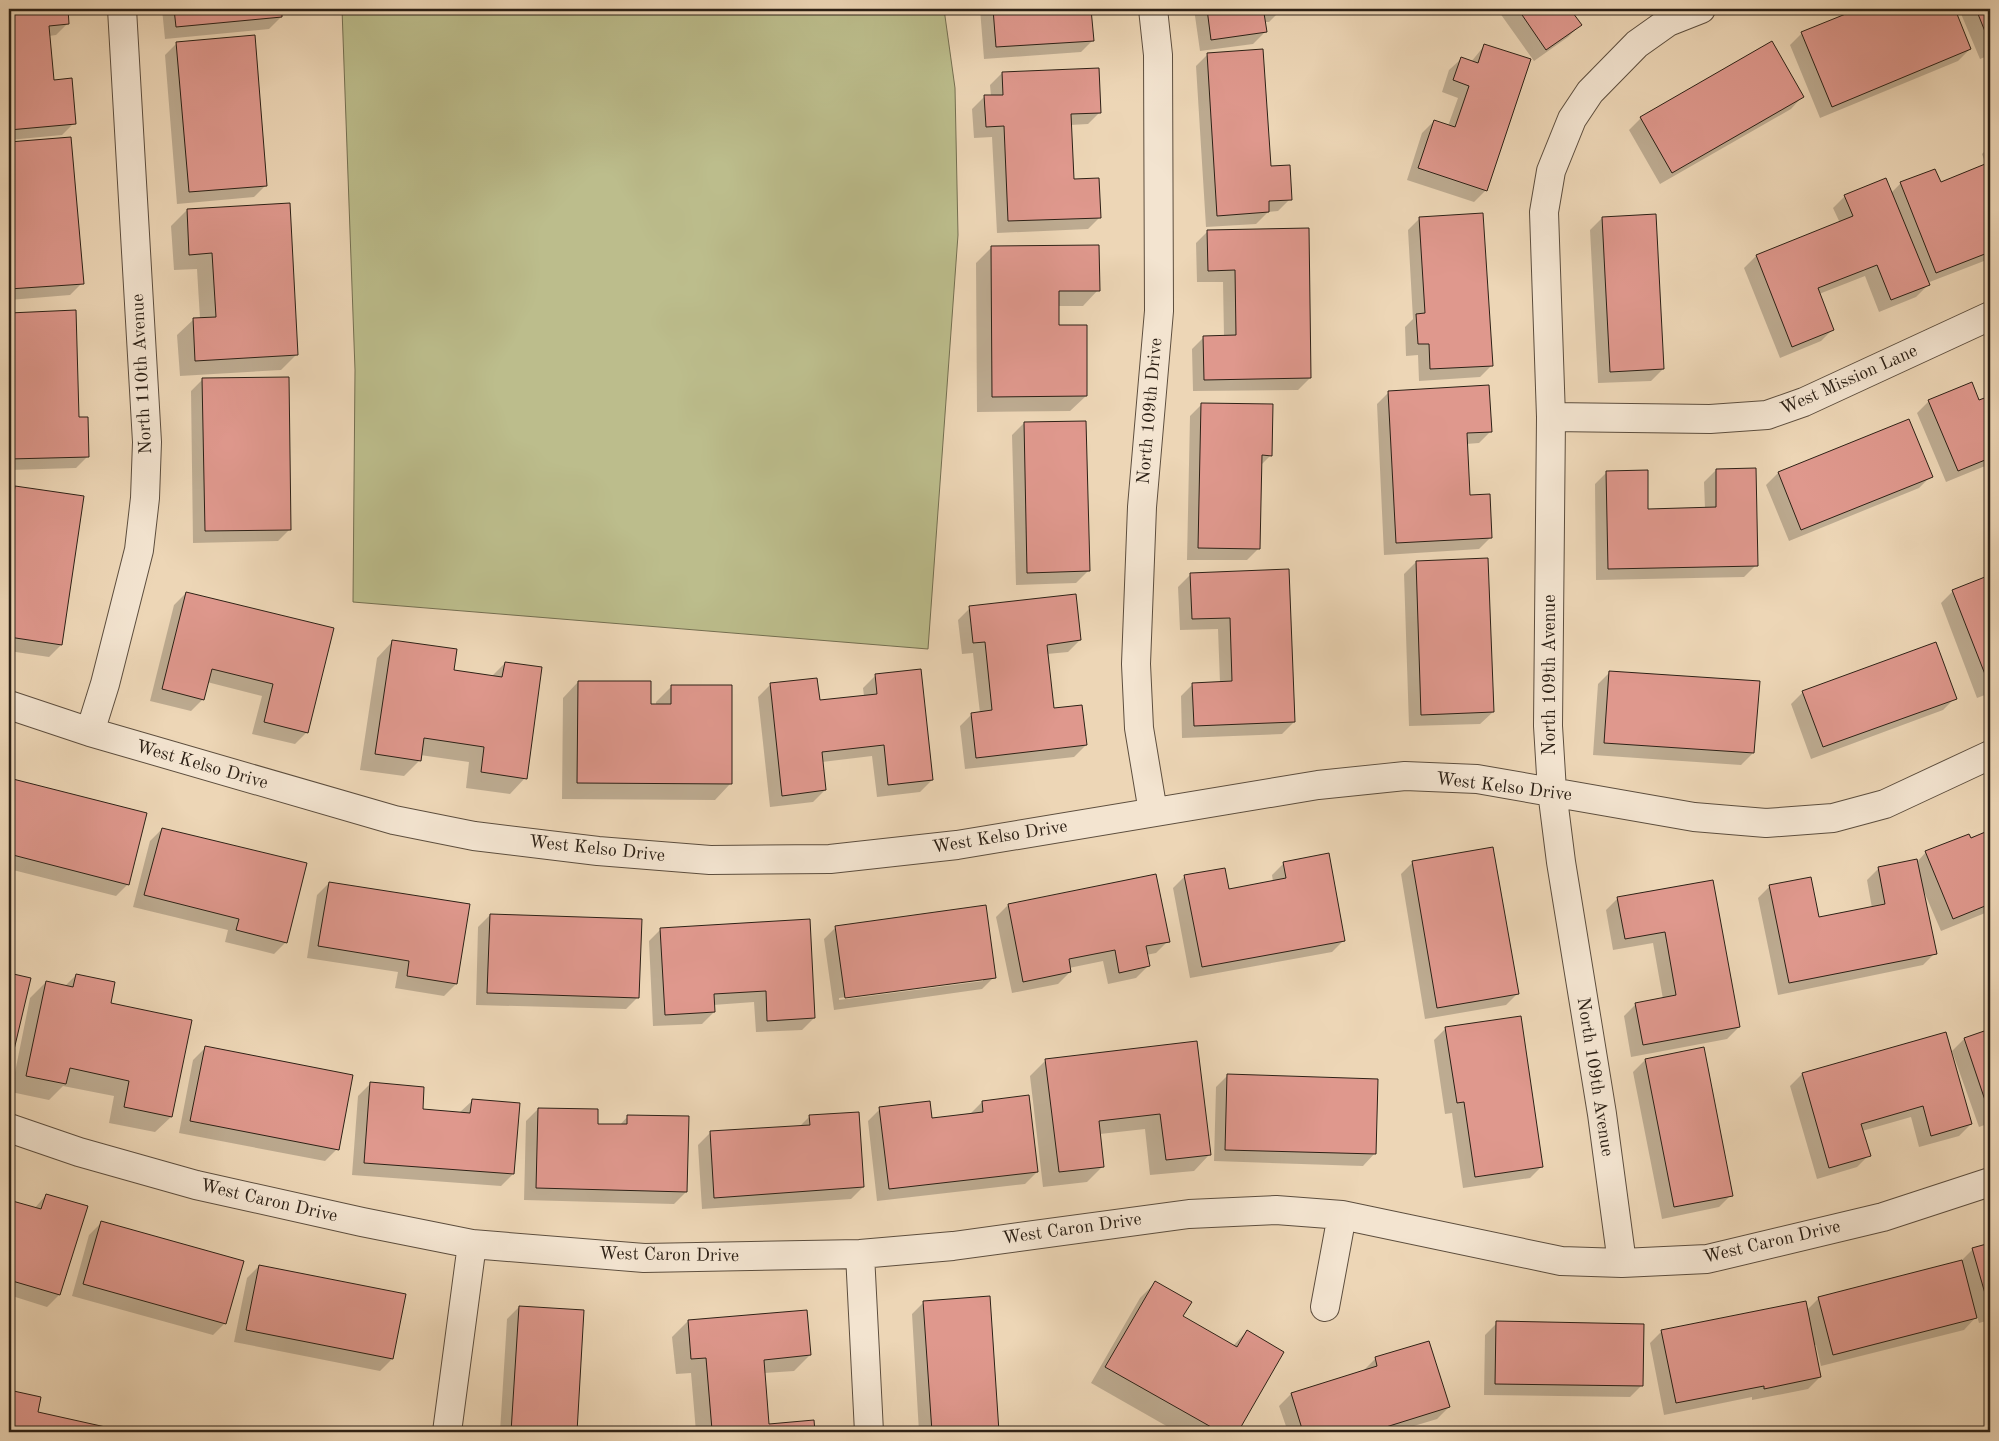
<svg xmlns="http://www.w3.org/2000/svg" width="1999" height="1441" font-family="'Old Standard TT',serif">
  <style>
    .grass { fill: #bcbd8c; stroke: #746f51 }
    .shadow { fill: #0003; fill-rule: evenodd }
    .building { fill: #df988d; stroke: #2d2116 }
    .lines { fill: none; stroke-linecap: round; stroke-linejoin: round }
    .street-casing { stroke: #5d4e3e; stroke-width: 30 }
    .street { stroke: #f3e4d0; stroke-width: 28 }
    .labels { text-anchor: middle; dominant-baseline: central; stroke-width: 4.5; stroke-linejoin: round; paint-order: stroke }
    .street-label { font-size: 18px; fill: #2d2116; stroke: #f3e4d0 }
  </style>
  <rect width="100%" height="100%" fill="#edd6b6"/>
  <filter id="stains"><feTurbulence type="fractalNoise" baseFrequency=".004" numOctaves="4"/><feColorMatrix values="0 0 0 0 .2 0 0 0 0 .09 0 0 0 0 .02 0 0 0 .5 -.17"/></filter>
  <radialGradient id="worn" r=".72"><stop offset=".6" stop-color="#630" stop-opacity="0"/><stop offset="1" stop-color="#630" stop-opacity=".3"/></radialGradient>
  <path class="grass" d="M 342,9 L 944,9 L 955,88 L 958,235 L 928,649 L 353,602 L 355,370 Z"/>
  <path class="shadow" d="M 9,9 L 67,9 L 68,23 L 56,35 L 49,36 L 53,81 L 74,123 L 62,135 L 9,140 Z
    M 162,9 L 280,9 L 281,17 L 269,29 L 165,39 Z
    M 980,9 L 1090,9 L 1093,40 L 1081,52 L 984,59 Z
    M 1194,9 L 1281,9 L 1281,10 L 1269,22 L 1264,22 L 1265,32 L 1253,44 L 1200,51 Z
    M 1497,9 L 1569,9 L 1580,25 L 1568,37 L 1534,61 Z
    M 1858,9 L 1953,9 L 1970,49 L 1958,61 L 1820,118 L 1790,45 L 1802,33 Z
    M 1959,9 L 1990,9 L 1990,55 L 1980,59 Z
    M 177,43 L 266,185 L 254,197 L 177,204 L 165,55 Z
    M 1484,46 L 1486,190 L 1474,202 L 1407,180 L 1422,133 L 1434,121 L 1448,126 L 1458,98 L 1442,92 L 1449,70 L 1461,59 L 1471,62 Z
    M 1208,54 L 1269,168 L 1290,199 L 1278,211 L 1268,212 L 1256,224 L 1206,227 L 1196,66 Z
    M 1002,73 L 1100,112 L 1088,124 L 1070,125 L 1073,180 L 1100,217 L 1088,229 L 997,233 L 992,137 L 974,138 L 972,109 L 984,97 L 991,96 L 990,85 Z
    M 1802,97 L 1791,109 L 1660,184 L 1629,130 L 1641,118 Z
    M 70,138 L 82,283 L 70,295 L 9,300 L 9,143 Z
    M 1990,146 L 1990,254 L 1984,261 L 1927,283 L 1928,285 L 1916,297 L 1879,312 L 1865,276 L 1819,294 L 1833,329 L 1821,341 L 1780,358 L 1744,268 L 1756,256 L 1840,223 L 1833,208 L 1845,196 L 1891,193 L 1901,183 L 1940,183 L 1986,165 L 1982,154 Z
    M 187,210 L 297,354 L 281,370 L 180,376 L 177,335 L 193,320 L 200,319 L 197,269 L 174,270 L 171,226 Z
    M 1420,218 L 1492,365 L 1480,377 L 1419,381 L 1418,355 L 1406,356 L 1405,327 L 1413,319 L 1408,230 Z
    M 1602,218 L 1663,369 L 1651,381 L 1598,383 L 1590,230 Z
    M 1307,230 L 1310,378 L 1298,390 L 1193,391 L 1192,349 L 1204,337 L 1224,337 L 1223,282 L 1197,282 L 1196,243 L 1208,231 Z
    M 992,247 L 1098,290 L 1083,306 L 1058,306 L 1058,326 L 1086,396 L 1070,411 L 977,412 L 976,263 Z
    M 74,312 L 78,418 L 88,456 L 76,468 L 9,470 L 9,314 Z
    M 203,379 L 290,529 L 278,541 L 193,543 L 191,391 Z
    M 1389,392 L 1491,431 L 1479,443 L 1466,444 L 1469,496 L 1491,537 L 1479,549 L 1384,555 L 1377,404 Z
    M 1990,397 L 1990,464 L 1946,482 L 1917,413 L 1929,401 L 1979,402 Z
    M 1202,404 L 1271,455 L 1261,465 L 1259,548 L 1247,560 L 1187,560 L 1190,416 Z
    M 1908,420 L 1931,476 L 1919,488 L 1789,541 L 1766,485 L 1778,473 Z
    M 1024,423 L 1088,571 L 1076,583 L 1016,585 L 1012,435 Z
    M 1716,470 L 1756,565 L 1744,577 L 1596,580 L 1595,484 L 1607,472 L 1647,510 L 1705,509 L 1704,482 Z
    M 16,487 L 61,645 L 49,657 L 9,651 L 9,495 Z
    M 1416,562 L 1493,712 L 1480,724 L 1409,726 L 1404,574 Z
    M 1288,571 L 1294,722 L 1282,734 L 1182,738 L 1181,696 L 1193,684 L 1220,683 L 1218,629 L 1180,630 L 1178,587 L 1190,575 Z
    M 1990,577 L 1990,693 L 1977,698 L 1941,603 L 1953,591 Z
    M 186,593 L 333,629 L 307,732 L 295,744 L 252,734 L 262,696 L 207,682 L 203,699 L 191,711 L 150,701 L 174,605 Z
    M 970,608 L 1080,640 L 1068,652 L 1047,654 L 1053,710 L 1086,745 L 1074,757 L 965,769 L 960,726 L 972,714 L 980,713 L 973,653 L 962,654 L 958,620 Z
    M 392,642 L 453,671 L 492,676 L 505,663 L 525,778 L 510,794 L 466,788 L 469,762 L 420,755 L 420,760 L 404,776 L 360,770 L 377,658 Z
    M 920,671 L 932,780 L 920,792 L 877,797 L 872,756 L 822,762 L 825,790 L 813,802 L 770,807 L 758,697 L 770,685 L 819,701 L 864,696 L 863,688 L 875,676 Z
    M 1610,672 L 1753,753 L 1741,765 L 1593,755 L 1598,684 Z
    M 578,682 L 649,705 L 656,705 L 656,702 L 672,686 L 730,784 L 715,800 L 562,799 L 563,698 Z
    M 1803,692 L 1955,698 L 1943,710 L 1811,759 L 1791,704 Z
    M 9,779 L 146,814 L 128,884 L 116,896 L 9,869 Z
    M 162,829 L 286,942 L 274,954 L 225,942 L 228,930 L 133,907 L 150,841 Z
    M 1990,831 L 1990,911 L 1941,931 L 1922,887 L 1935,953 L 1923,965 L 1778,995 L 1758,898 L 1770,886 L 1818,919 L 1872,908 L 1867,880 L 1879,868 L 1917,862 L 1926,852 Z
    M 1413,862 L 1518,993 L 1506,1005 L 1425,1019 L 1401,874 Z
    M 1284,863 L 1344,940 L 1332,952 L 1190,978 L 1173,888 L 1185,876 L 1228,891 L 1273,882 L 1272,875 Z
    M 1712,881 L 1739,1027 L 1727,1039 L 1631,1057 L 1624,1016 L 1636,1004 L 1663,999 L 1653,943 L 1613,950 L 1606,910 L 1618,898 Z
    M 329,883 L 456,984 L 444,996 L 395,988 L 398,972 L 307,958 L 317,895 Z
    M 1008,905 L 1168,941 L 1156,953 L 1146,955 L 1148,966 L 1136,978 L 1108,984 L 1103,961 L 1069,968 L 1070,972 L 1058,984 L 1012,993 L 996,917 Z
    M 490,915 L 638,997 L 626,1009 L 476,1005 L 478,927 Z
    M 836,927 L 994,977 L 982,989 L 834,1010 L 824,939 ZM 983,978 L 983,981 L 839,1000 L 839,998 Z
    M 661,929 L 814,1018 L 802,1030 L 756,1032 L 754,1002 L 713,1005 L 714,1012 L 702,1024 L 653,1026 L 649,941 Z
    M 9,974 L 29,979 L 12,1053 L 9,1056 Z
    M 76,975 L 109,1004 L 171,1117 L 155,1132 L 109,1123 L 114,1096 L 63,1086 L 49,1100 L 11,1092 L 30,998 L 46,982 L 65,986 Z
    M 1446,1028 L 1542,1166 L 1530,1178 L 1463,1188 L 1452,1113 L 1445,1114 L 1434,1040 Z
    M 1990,1030 L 1990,1123 L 1979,1127 L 1952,1051 L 1964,1039 Z
    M 1945,1033 L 1971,1124 L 1959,1136 L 1919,1147 L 1911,1117 L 1862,1131 L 1869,1155 L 1857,1167 L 1817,1179 L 1790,1086 L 1802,1074 Z
    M 1196,1043 L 1209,1155 L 1194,1171 L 1150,1175 L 1145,1129 L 1100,1134 L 1103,1166 L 1087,1182 L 1043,1187 L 1030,1076 L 1046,1060 Z
    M 205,1048 L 337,1149 L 325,1161 L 179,1133 L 193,1060 Z
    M 1645,1060 L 1731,1195 L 1719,1207 L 1662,1219 L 1633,1072 Z
    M 1228,1075 L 1375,1153 L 1363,1166 L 1214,1161 L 1216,1087 Z
    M 370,1084 L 421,1111 L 459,1113 L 472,1101 L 513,1174 L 501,1186 L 352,1175 L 358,1096 Z
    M 982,1102 L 1037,1172 L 1025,1184 L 877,1201 L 868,1121 L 880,1109 L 931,1120 L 970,1114 Z
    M 538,1109 L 596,1125 L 619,1126 L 628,1116 L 686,1192 L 674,1204 L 524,1200 L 526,1121 Z
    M 810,1116 L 863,1187 L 851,1199 L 702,1209 L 698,1145 L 710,1133 L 800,1126 Z
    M 46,1195 L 59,1295 L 47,1307 L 9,1295 L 9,1201 L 34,1209 Z
    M 101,1223 L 225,1323 L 213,1335 L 72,1296 L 89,1235 Z
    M 1990,1244 L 1990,1320 L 1979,1323 L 1977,1316 L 1964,1330 L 1821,1366 L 1816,1345 L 1814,1345 L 1820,1377 L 1808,1389 L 1752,1400 L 1752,1397 L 1664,1415 L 1650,1343 L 1662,1331 L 1807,1310 L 1819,1298 L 1961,1261 L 1973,1249 Z
    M 259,1266 L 392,1359 L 380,1371 L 234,1342 L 247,1278 Z
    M 1156,1282 L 1181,1317 L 1233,1346 L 1247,1331 L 1283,1352 L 1237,1432 L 1177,1432 L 1091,1383 L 1140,1298 Z
    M 989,1298 L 998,1432 L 919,1432 L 912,1314 L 924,1302 Z
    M 519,1307 L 583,1311 L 575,1432 L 500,1432 L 507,1319 Z
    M 688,1321 L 810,1355 L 794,1371 L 764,1373 L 768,1425 L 813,1421 L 814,1432 L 696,1432 L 691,1373 L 676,1374 L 672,1337 Z
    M 1497,1323 L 1642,1385 L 1630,1397 L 1484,1395 L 1485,1335 Z
    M 1428,1342 L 1449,1407 L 1437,1419 L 1394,1432 L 1288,1432 L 1279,1406 L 1291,1394 L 1363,1371 L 1375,1359 Z
    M 9,1391 L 39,1398 L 36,1413 L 125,1432 L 9,1432 Z"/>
  <path class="building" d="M 9,9 L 68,9 L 69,24 L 49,26 L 54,80 L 72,78 L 76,124 L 9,130 Z
    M 174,9 L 282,9 L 282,17 L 176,27 Z
    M 993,9 L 1091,9 L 1094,41 L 996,47 Z
    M 1207,9 L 1282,9 L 1282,10 L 1264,13 L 1267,32 L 1211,40 Z
    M 1518,9 L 1570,9 L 1582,25 L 1546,50 Z
    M 1858,9 L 1955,9 L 1971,49 L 1832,107 L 1801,32 Z
    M 1976,9 L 1990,9 L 1990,44 Z
    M 255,35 L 267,186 L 189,192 L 176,42 Z
    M 1772,41 L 1804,97 L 1672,173 L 1640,117 Z
    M 1484,44 L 1531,59 L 1487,191 L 1418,168 L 1434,120 L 1455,127 L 1469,86 L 1453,80 L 1461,57 L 1478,63 Z
    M 1263,49 L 1271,166 L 1290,165 L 1292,200 L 1269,201 L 1269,212 L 1217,216 L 1207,53 Z
    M 1099,68 L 1101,113 L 1071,114 L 1074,179 L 1099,178 L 1101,218 L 1008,221 L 1004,126 L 986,127 L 984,95 L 1003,95 L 1002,72 Z
    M 71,137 L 84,284 L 9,289 L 9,142 Z
    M 1990,162 L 1990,252 L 1936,273 L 1900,182 L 1935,169 L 1941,182 Z
    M 1886,178 L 1930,285 L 1891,300 L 1877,265 L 1818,288 L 1834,330 L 1792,347 L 1756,255 L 1853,216 L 1844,195 Z
    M 290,203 L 298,355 L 195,361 L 193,318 L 216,317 L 212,253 L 189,255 L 187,209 Z
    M 1483,213 L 1493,366 L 1430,369 L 1429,344 L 1418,344 L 1416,314 L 1425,313 L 1419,217 Z
    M 1656,214 L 1664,369 L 1610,372 L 1602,217 Z
    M 1309,228 L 1311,378 L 1204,380 L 1203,336 L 1236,335 L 1235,270 L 1208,271 L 1207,230 Z
    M 1099,245 L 1100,291 L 1059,291 L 1059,325 L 1087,325 L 1087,396 L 992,397 L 991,246 Z
    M 76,310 L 79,417 L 88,417 L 89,457 L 9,459 L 9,313 Z
    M 289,377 L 291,530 L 205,531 L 202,378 Z
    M 1972,382 L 1979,400 L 1990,396 L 1990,458 L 1958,471 L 1928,400 Z
    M 1489,385 L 1492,432 L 1467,433 L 1470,495 L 1490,494 L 1492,538 L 1396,543 L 1388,391 Z
    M 1201,403 L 1273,404 L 1272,456 L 1262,455 L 1260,549 L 1198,548 Z
    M 1909,419 L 1933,477 L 1801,530 L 1778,472 Z
    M 1086,421 L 1090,571 L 1027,573 L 1024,422 Z
    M 1756,468 L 1758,566 L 1608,569 L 1606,471 L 1648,470 L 1648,509 L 1716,507 L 1716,469 Z
    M 15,486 L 84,496 L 62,645 L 9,637 L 9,531 Z
    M 1488,558 L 1494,712 L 1421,715 L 1416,561 Z
    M 1289,569 L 1295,722 L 1194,726 L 1192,683 L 1232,681 L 1230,618 L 1192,619 L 1190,573 Z
    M 1990,575 L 1990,687 L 1952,590 Z
    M 186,592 L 334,628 L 308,733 L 264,722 L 273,684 L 212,669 L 204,700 L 162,689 Z
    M 1076,594 L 1081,640 L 1047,645 L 1054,708 L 1082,705 L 1087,745 L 976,758 L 971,713 L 992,710 L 985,642 L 973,643 L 969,606 Z
    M 392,640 L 457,649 L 454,670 L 502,677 L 505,662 L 542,667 L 527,779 L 481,772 L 484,747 L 424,738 L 421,761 L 375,754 Z
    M 1936,642 L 1957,699 L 1823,747 L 1802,691 Z
    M 921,669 L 933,780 L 888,785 L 884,745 L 822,752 L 826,790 L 782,796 L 770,683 L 817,678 L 820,700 L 877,694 L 875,674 Z
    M 1609,671 L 1760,681 L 1754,753 L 1604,743 Z
    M 578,681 L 651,681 L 651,704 L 671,704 L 671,685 L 732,685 L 732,784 L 577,783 Z
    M 9,778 L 147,813 L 129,885 L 9,854 Z
    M 162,828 L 307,863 L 287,943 L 236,930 L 239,919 L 144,895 Z
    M 1990,830 L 1990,904 L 1953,919 L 1925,851 L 1969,834 L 1971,838 Z
    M 1493,847 L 1519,994 L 1437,1008 L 1412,861 Z
    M 1329,853 L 1345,941 L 1202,967 L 1184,875 L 1225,868 L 1229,889 L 1286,878 L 1283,862 Z
    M 1917,859 L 1937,954 L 1789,983 L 1769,885 L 1811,877 L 1819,917 L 1885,904 L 1878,867 Z
    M 1156,874 L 1170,942 L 1146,946 L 1150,966 L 1119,973 L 1115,950 L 1069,959 L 1071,972 L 1023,982 L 1008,904 Z
    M 1713,880 L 1740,1027 L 1643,1045 L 1635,1003 L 1676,995 L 1665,932 L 1625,939 L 1617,897 Z
    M 329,882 L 470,904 L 457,984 L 407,976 L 409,961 L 318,946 Z
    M 986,905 L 996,978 L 845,998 L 835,926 Z
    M 490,914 L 642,919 L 639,998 L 487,993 Z
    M 810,919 L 815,1018 L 767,1021 L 766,991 L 714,994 L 715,1012 L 665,1015 L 660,928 Z
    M 9,973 L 31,978 L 13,1054 L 9,1053 Z
    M 76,974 L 115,982 L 111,1003 L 192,1020 L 172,1117 L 124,1107 L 129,1081 L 70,1068 L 66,1084 L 26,1076 L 46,981 L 73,987 Z
    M 1521,1016 L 1543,1167 L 1475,1177 L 1464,1102 L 1457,1103 L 1445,1027 Z
    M 1990,1029 L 1990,1115 L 1964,1038 Z
    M 1946,1032 L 1972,1124 L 1931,1136 L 1923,1106 L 1861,1124 L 1871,1156 L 1829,1168 L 1802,1073 Z
    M 1197,1041 L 1211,1155 L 1166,1160 L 1160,1114 L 1099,1121 L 1104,1167 L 1059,1172 L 1045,1059 Z
    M 205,1046 L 353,1075 L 339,1150 L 190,1121 Z
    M 1704,1047 L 1733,1196 L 1674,1207 L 1645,1059 Z
    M 1227,1074 L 1378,1079 L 1376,1154 L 1225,1150 Z
    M 370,1082 L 424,1087 L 423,1109 L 470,1113 L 472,1099 L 520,1103 L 514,1174 L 364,1163 Z
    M 1029,1095 L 1038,1172 L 889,1189 L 879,1107 L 930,1101 L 932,1118 L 983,1112 L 982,1101 Z
    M 538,1108 L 598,1109 L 598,1124 L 627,1124 L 627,1115 L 689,1116 L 687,1192 L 536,1188 Z
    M 859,1112 L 864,1187 L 714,1198 L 710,1131 L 810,1125 L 809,1115 Z
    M 46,1194 L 88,1206 L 60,1295 L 9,1280 L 9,1200 L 41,1209 Z
    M 101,1221 L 244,1261 L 226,1324 L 83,1284 Z
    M 1990,1243 L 1990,1311 L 1972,1248 Z
    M 1962,1260 L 1977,1318 L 1833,1355 L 1818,1297 Z
    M 259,1265 L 406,1294 L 393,1359 L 246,1330 Z
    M 1155,1281 L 1192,1302 L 1183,1316 L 1237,1347 L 1247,1330 L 1284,1352 L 1238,1432 L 1220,1432 L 1105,1367 Z
    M 990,1296 L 999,1432 L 932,1432 L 923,1301 Z
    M 1806,1301 L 1821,1377 L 1764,1389 L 1764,1386 L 1676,1403 L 1661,1330 Z
    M 519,1306 L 584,1310 L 577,1432 L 511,1432 Z
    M 807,1310 L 811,1355 L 764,1360 L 769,1424 L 814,1420 L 815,1432 L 695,1432 L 712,1430 L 706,1358 L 691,1359 L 688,1320 Z
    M 1496,1321 L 1644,1324 L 1643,1386 L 1495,1384 Z
    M 1429,1341 L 1450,1407 L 1370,1432 L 1303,1432 L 1291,1393 L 1377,1366 L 1375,1357 Z
    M 9,1390 L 41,1397 L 38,1412 L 128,1432 L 9,1432 Z"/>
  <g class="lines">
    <defs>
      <path id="street" d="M 1153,9 L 1158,55 L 1159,311 L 1142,507 L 1136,664 L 1139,728 L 1153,812
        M 1551,417 L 1710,419 L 1767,415 L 1804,402 L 1990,316
        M 9,705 L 90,732 L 394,820 L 474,836 L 598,851 L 710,860 L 830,859 L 957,845 L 1318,785 L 1405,776 L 1477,779 L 1694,817 L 1766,823 L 1833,818 L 1885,804 L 1990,755
        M 90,732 L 105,684 L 139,550 L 145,498 L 147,442 L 122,9
        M 9,1128 L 79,1152 L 196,1185 L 362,1222 L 472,1244 L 644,1258 L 860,1254 L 953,1246 L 1189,1214 L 1276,1210 L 1342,1215 L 1561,1261 L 1622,1263 L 1707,1259 L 1883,1217 L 1990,1182
        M 860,1254 L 869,1432
        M 1622,1263 L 1602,1114 L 1561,862 L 1552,791 L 1548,726 L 1551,417 L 1544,212 L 1551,171 L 1572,119 L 1590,92 L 1637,44 L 1668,22 L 1701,9
        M 1325,1307 L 1342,1215
        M 447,1432 L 472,1244"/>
    </defs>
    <use href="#street" class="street-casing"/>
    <use href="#street" class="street"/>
  </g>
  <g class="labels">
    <g class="street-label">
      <text transform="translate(142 374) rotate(-93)">North 110th Avenue</text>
      <text transform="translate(1849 380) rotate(-24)">West Mission Lane</text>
      <text transform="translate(1150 411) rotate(-85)">North 109th Drive</text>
      <text transform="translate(1550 675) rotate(-90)">North 109th Avenue</text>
      <text transform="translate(202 765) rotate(16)">West Kelso Drive</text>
      <text transform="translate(1504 787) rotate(7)">West Kelso Drive</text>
      <text transform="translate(1000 837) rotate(-9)">West Kelso Drive</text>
      <text transform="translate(597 849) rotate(6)">West Kelso Drive</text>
      <text transform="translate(1595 1077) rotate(81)">North 109th Avenue</text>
      <text transform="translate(269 1201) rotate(13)">West Caron Drive</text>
      <text transform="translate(1072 1229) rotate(-8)">West Caron Drive</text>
      <text transform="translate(1772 1242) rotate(-13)">West Caron Drive</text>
      <text transform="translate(669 1255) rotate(1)">West Caron Drive</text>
    </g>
  </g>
  <rect width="1999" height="1441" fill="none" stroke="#edd6b6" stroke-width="30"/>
  <rect x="10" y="10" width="1979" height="1421" fill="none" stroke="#2d2116" stroke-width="2.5"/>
  <rect x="15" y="15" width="1969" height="1411" fill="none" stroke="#2d2116"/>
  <rect width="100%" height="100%" filter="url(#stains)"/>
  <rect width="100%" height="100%" fill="url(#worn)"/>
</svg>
